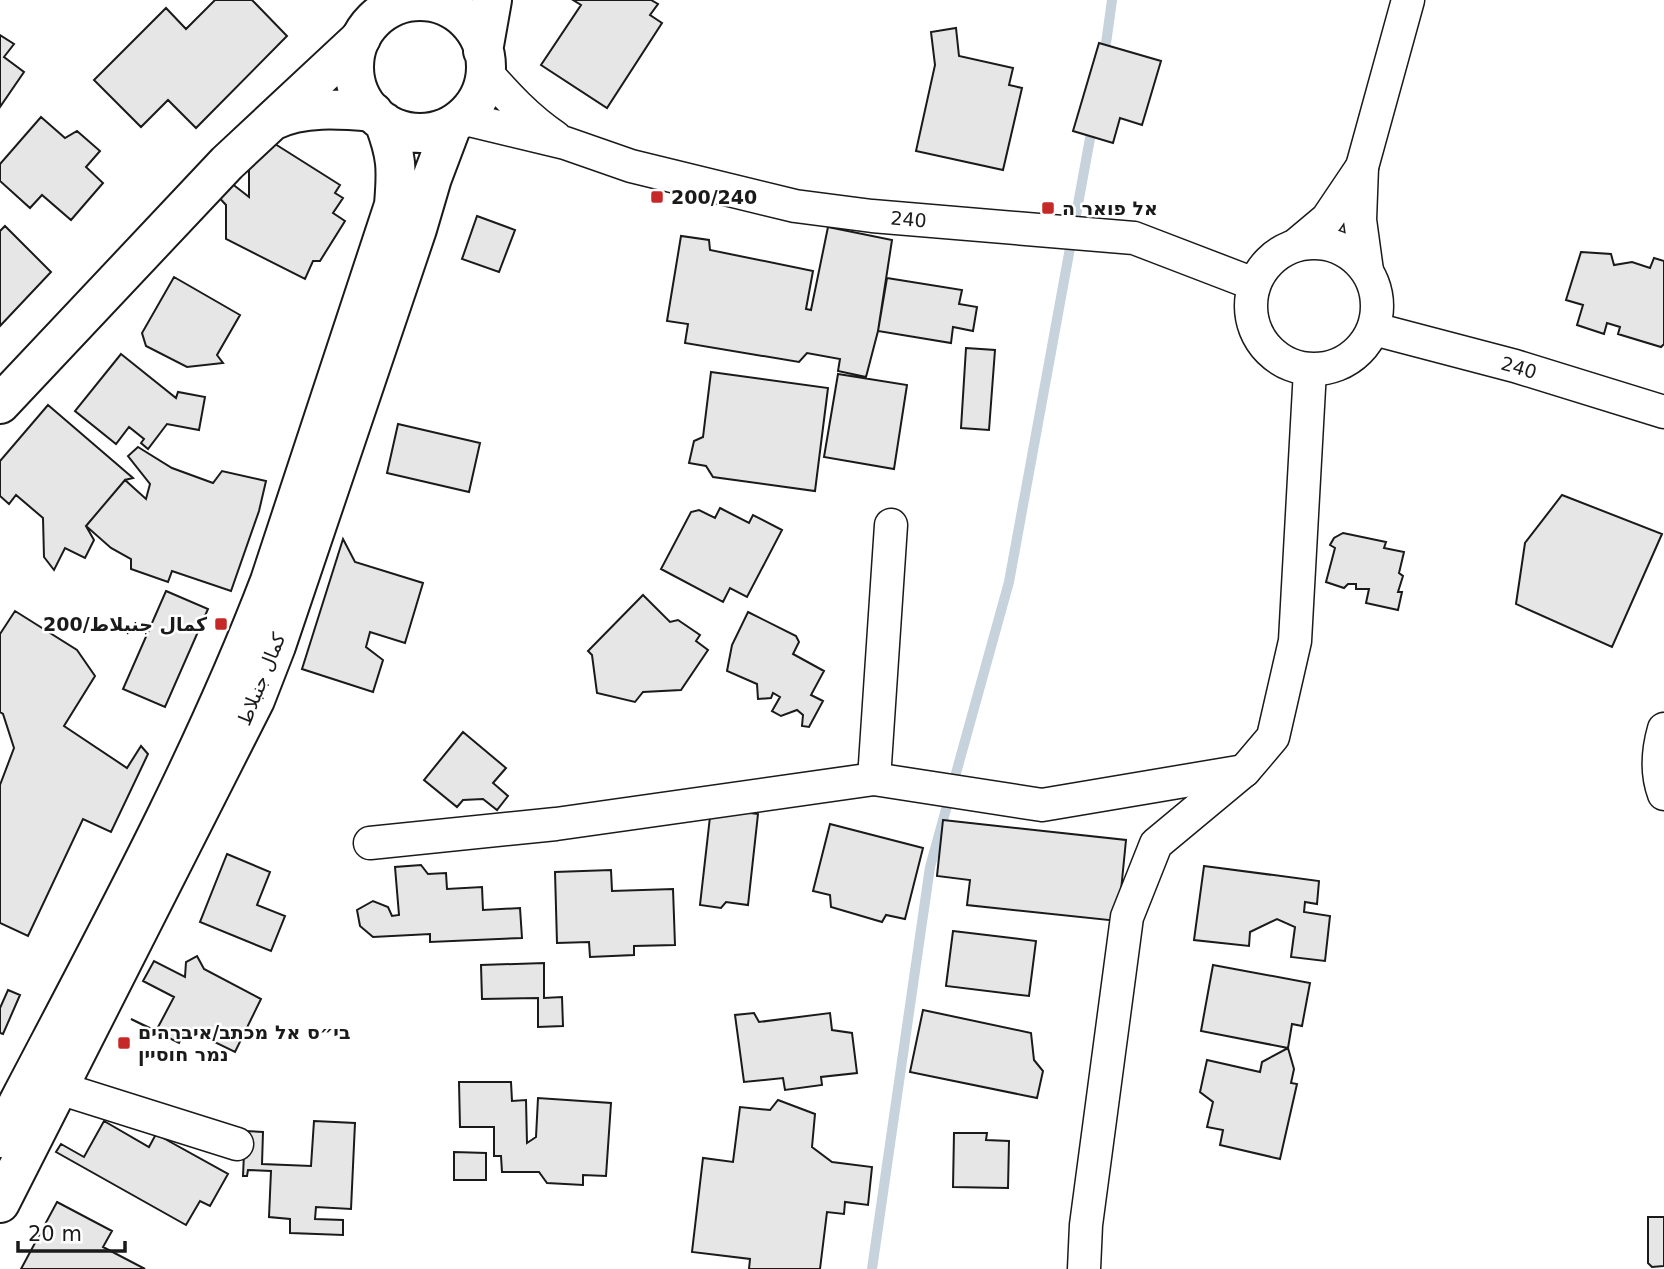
<svg xmlns="http://www.w3.org/2000/svg" width="1664" height="1269" font-family="'DejaVu Sans',Vazirmatn,'Noto Sans Hebrew',sans-serif">
  <style>
    .lines { fill: none; stroke-linecap: round; stroke-linejoin: round }
    .stream { stroke: #c6d2dc; stroke-width: 10 }
    .building { fill: #e6e6e6; stroke: #1a1a1a; stroke-width: 2 }
    .minor-casing { stroke: #1a1a1a; stroke-width: 35 }
    .tertiary-casing { stroke: #1a1a1a; stroke-width: 42 }
    .secondary-casing { stroke: #1a1a1a; stroke-width: 42 }
    .minor { stroke: #fff; stroke-width: 32 }
    .tertiary { stroke: #fff; stroke-width: 38 }
    .secondary { stroke: #fff; stroke-width: 38 }
    .poi-dot { fill: #c62828; stroke: #fff; stroke-width: 2.5 }
    .labels { text-anchor: middle; dominant-baseline: central; stroke-width: 5; stroke-linejoin: round; paint-order: stroke }
    .poi-label { font-size: 19px; font-weight: bold; fill: #1a1a1a; stroke: #fff; text-anchor: start }
    .street-label { font-size: 19px; fill: #1a1a1a; stroke: #fff }
  </style>
  <rect width="100%" height="100%" fill="#fff"/>
  <g class="lines">
    <path class="stream" d="M 1104,58 L 1112,0
      M 872,1269 L 930,867 L 1009,582 L 1093,122"/>
  </g>
  <path class="building" d="M 215,0 L 252,0 L 287,36 L 196,128 L 168,100 L 141,127 L 94,80 L 166,8 L 186,29 Z
    M 573,0 L 651,0 L 658,4 L 650,15 L 662,23 L 607,108 L 541,65 L 581,5 Z
    M 956,28 L 959,56 L 1013,68 L 1009,85 L 1022,88 L 1003,170 L 916,151 L 935,65 L 931,32 Z
    M 0,35 L 14,44 L 4,57 L 24,72 L 0,107 Z
    M 1099,43 L 1161,61 L 1142,125 L 1120,118 L 1113,143 L 1073,131 Z
    M 41,117 L 65,138 L 77,131 L 100,151 L 86,167 L 103,183 L 71,220 L 42,195 L 30,208 L 0,181 L 0,164 Z
    M 264,137 L 340,185 L 335,193 L 343,198 L 333,213 L 345,221 L 320,261 L 313,261 L 305,279 L 226,239 L 226,205 L 214,192 L 226,179 L 249,197 L 249,162 Z
    M 477,216 L 515,230 L 499,272 L 462,259 Z
    M 5,226 L 51,272 L 0,326 L 0,231 Z
    M 828,227 L 892,240 L 878,331 L 866,377 L 838,371 L 840,359 L 807,353 L 799,362 L 685,343 L 688,324 L 667,321 L 681,236 L 709,240 L 710,250 L 813,271 L 806,309 L 811,310 Z
    M 1581,252 L 1611,254 L 1614,265 L 1632,262 L 1650,268 L 1654,258 L 1664,261 L 1664,344 L 1661,347 L 1618,334 L 1620,327 L 1607,323 L 1604,334 L 1577,325 L 1583,305 L 1566,300 Z
    M 174,277 L 240,315 L 217,355 L 223,363 L 187,367 L 146,346 L 142,333 Z
    M 887,278 L 962,290 L 959,304 L 977,307 L 973,331 L 953,327 L 951,343 L 878,331 Z
    M 966,348 L 995,350 L 989,430 L 961,428 Z
    M 121,354 L 176,398 L 178,392 L 205,397 L 199,430 L 167,424 L 148,449 L 141,443 L 144,439 L 129,427 L 116,444 L 75,411 Z
    M 711,372 L 828,388 L 815,491 L 713,477 L 706,466 L 689,463 L 694,441 L 703,437 Z
    M 838,374 L 907,385 L 894,469 L 824,457 Z
    M 48,405 L 133,478 L 125,480 L 86,526 L 94,540 L 85,558 L 65,548 L 54,570 L 44,557 L 43,518 L 16,495 L 9,504 L 0,496 L 0,461 Z
    M 398,424 L 480,443 L 469,492 L 387,473 Z
    M 138,447 L 172,468 L 213,483 L 222,471 L 266,481 L 259,511 L 231,591 L 172,571 L 168,582 L 131,569 L 131,559 L 111,548 L 86,526 L 125,480 L 146,499 L 150,484 L 128,456 Z
    M 1562,495 L 1662,534 L 1612,647 L 1516,604 L 1525,543 Z
    M 720,508 L 749,523 L 753,515 L 782,530 L 747,597 L 730,588 L 723,602 L 661,569 L 691,512 L 699,510 L 715,518 Z
    M 1343,533 L 1386,542 L 1384,548 L 1404,552 L 1399,573 L 1403,576 L 1398,592 L 1402,592 L 1398,610 L 1366,603 L 1369,589 L 1356,589 L 1356,584 L 1348,584 L 1344,588 L 1326,582 L 1335,548 L 1330,545 L 1334,538 Z
    M 343,539 L 355,562 L 423,583 L 405,643 L 370,632 L 366,647 L 383,660 L 373,692 L 302,669 Z
    M 166,591 L 208,609 L 165,707 L 123,689 Z
    M 643,595 L 670,622 L 678,620 L 700,635 L 696,641 L 708,650 L 681,690 L 643,692 L 635,702 L 597,693 L 592,655 L 588,651 Z
    M 15,611 L 77,650 L 95,676 L 64,726 L 127,768 L 141,746 L 148,754 L 111,832 L 83,819 L 28,936 L 0,923 L 0,785 L 14,748 L 3,714 L 0,712 L 0,634 Z
    M 748,612 L 796,636 L 799,642 L 793,654 L 824,671 L 811,695 L 823,701 L 809,727 L 802,726 L 803,715 L 797,710 L 781,716 L 772,711 L 780,697 L 773,693 L 771,698 L 758,699 L 757,684 L 727,671 L 732,645 Z
    M 463,732 L 506,768 L 493,783 L 508,796 L 497,810 L 483,799 L 463,800 L 457,807 L 424,780 Z
    M 711,808 L 758,814 L 748,905 L 726,902 L 721,908 L 700,905 Z
    M 943,820 L 1126,840 L 1118,921 L 967,905 L 970,880 L 937,876 Z
    M 830,824 L 923,848 L 905,919 L 886,915 L 882,922 L 831,907 L 830,895 L 813,891 Z
    M 227,854 L 270,872 L 257,905 L 285,916 L 271,951 L 200,922 Z
    M 421,865 L 428,874 L 446,873 L 447,889 L 482,887 L 483,910 L 520,908 L 522,938 L 430,942 L 430,934 L 373,937 L 360,926 L 357,910 L 373,901 L 388,907 L 392,916 L 399,915 L 395,867 Z
    M 1204,866 L 1319,881 L 1317,904 L 1305,902 L 1304,912 L 1330,916 L 1325,961 L 1291,957 L 1295,927 L 1277,919 L 1250,932 L 1249,946 L 1194,940 Z
    M 611,870 L 612,891 L 673,889 L 675,945 L 634,946 L 634,955 L 590,957 L 589,942 L 557,943 L 555,872 Z
    M 953,931 L 1036,941 L 1029,996 L 946,986 Z
    M 197,956 L 204,969 L 261,999 L 235,1052 L 186,1028 L 179,1043 L 131,1019 L 156,1031 L 174,997 L 143,981 L 154,961 L 185,977 L 186,962 Z
    M 544,963 L 544,998 L 562,997 L 563,1026 L 538,1027 L 538,998 L 482,999 L 481,965 Z
    M 1213,965 L 1310,983 L 1302,1026 L 1292,1024 L 1288,1048 L 1201,1031 Z
    M 8,990 L 20,995 L 3,1034 L 0,1033 L 0,1008 Z
    M 923,1010 L 1031,1033 L 1034,1060 L 1043,1071 L 1037,1098 L 910,1072 Z
    M 754,1013 L 759,1022 L 830,1013 L 832,1030 L 852,1033 L 857,1073 L 821,1077 L 822,1085 L 785,1090 L 783,1078 L 744,1082 L 735,1015 Z
    M 1288,1048 L 1294,1069 L 1291,1083 L 1297,1084 L 1280,1159 L 1220,1145 L 1223,1130 L 1207,1127 L 1213,1102 L 1200,1092 L 1207,1060 L 1260,1072 L 1262,1062 Z
    M 459,1082 L 511,1082 L 512,1101 L 526,1100 L 527,1143 L 536,1137 L 538,1098 L 611,1103 L 606,1176 L 583,1175 L 583,1185 L 547,1183 L 539,1172 L 502,1172 L 501,1156 L 494,1156 L 494,1127 L 460,1127 Z
    M 778,1100 L 815,1114 L 812,1147 L 832,1162 L 872,1167 L 868,1205 L 845,1202 L 844,1214 L 827,1212 L 820,1269 L 749,1269 L 750,1259 L 692,1252 L 703,1158 L 733,1162 L 740,1107 L 770,1110 Z
    M 104,1121 L 149,1147 L 156,1134 L 228,1174 L 210,1206 L 200,1201 L 186,1225 L 56,1152 L 61,1144 L 84,1157 Z
    M 314,1121 L 355,1123 L 351,1209 L 316,1207 L 315,1219 L 343,1220 L 343,1235 L 290,1233 L 290,1219 L 269,1217 L 271,1171 L 248,1170 L 247,1176 L 243,1176 L 245,1131 L 263,1132 L 262,1164 L 311,1166 Z
    M 954,1133 L 987,1133 L 986,1140 L 1009,1141 L 1008,1188 L 953,1187 Z
    M 454,1152 L 486,1153 L 486,1180 L 454,1180 Z
    M 57,1202 L 112,1231 L 103,1247 L 145,1269 L 21,1269 Z
    M 1648,1217 L 1664,1217 L 1664,1266 L 1652,1267 L 1648,1263 Z"/>
  <g class="lines">
    <defs>
      <g id="minor">
        <path d="M 485,71 C 506,95 528,119 555,137"/>
        <path id="s1" d="M 461,118 L 565,143 L 631,166 L 795,206 L 872,216 L 1134,238 L 1254,284"/>
        <path d="M 1362,167 L 1408,0"/>
        <circle cx="1314" cy="306" r="63"/>
        <path d="M 1296,245 L 1327,219 L 1362,167 L 1360,220 L 1367,271"/>
        <path id="s2" d="M 1374,329 L 1515,366 L 1664,412"/>
        <path d="M 1664,729 C 1658,750 1656,773 1664,794"/>
        <path d="M 874,779 L 891,525"/>
        <path d="M 370,843 L 556,824 L 874,779 L 1042,805 L 1244,771"/>
        <path d="M 59,1088 L 237,1144"/>
        <path d="M 1084,1269 L 1086,1225 L 1127,917 L 1156,844 L 1245,770 L 1273,737 L 1295,641 L 1310,370"/>
      </g>
      <path id="tertiary" d="M 272,121 C 302,106 340,109 373,112
        M 0,404 L 227,163 L 361,38"/>
      <path id="secondary" d="M354 67a66 66 0 1 1 132 0a66 66 0 1 1-132 0Z
        M 483,51 L 492,0
        M 0,1138 C 95,955 196,774 270,581 L 394,205 C 397,169 397,156 384,122
        M 0,1203 L 255,700 L 276,646 L 417,229 L 432,178 L 452,125"/>
    </defs>
    <use href="#minor" class="minor-casing"/>
    <use href="#tertiary" class="tertiary-casing"/>
    <use href="#secondary" class="secondary-casing"/>
    <use href="#minor" class="minor"/>
    <use href="#tertiary" class="tertiary"/>
    <use href="#secondary" class="secondary"/>
  </g>
  <g class="poi-dot">
    <rect x="650" y="190" width="14" height="14" rx="3.5"/>
    <rect x="1041" y="201" width="14" height="14" rx="3.5"/>
    <rect x="214" y="617" width="14" height="14" rx="3.5"/>
    <rect x="117" y="1036" width="14" height="14" rx="3.5"/>
  </g>
  <g class="labels">
    <g class="poi-label">
      <text x="671" y="197">200/240</text>
      <text x="1062" y="208">אל פואר ה</text>
      <text x="207" y="624" text-anchor="end">200/كمال جنبلاط</text>
      <text x="138" y="1032">בי״ס אל מכתב/איברהים<tspan x="138" dy="22">נמר חוסיין</tspan></text>
    </g>
    <g class="street-label">
      <text stroke="none"><textPath href="#s1" startOffset="460">240</textPath></text>
      <text stroke="none"><textPath href="#s2" startOffset="150">240</textPath></text>
      <text transform="translate(261 679) rotate(-68)">كمال جنبلاط</text>
    </g>
  </g>
  <path d="M18 1241v10h107v-10" fill="none" stroke="#1a1a1a" stroke-width="3.5"/>
  <text x="28" y="1241" font-size="21" fill="#1a1a1a" stroke="#ffffff" stroke-width="5" paint-order="stroke">20 m</text>
</svg>
